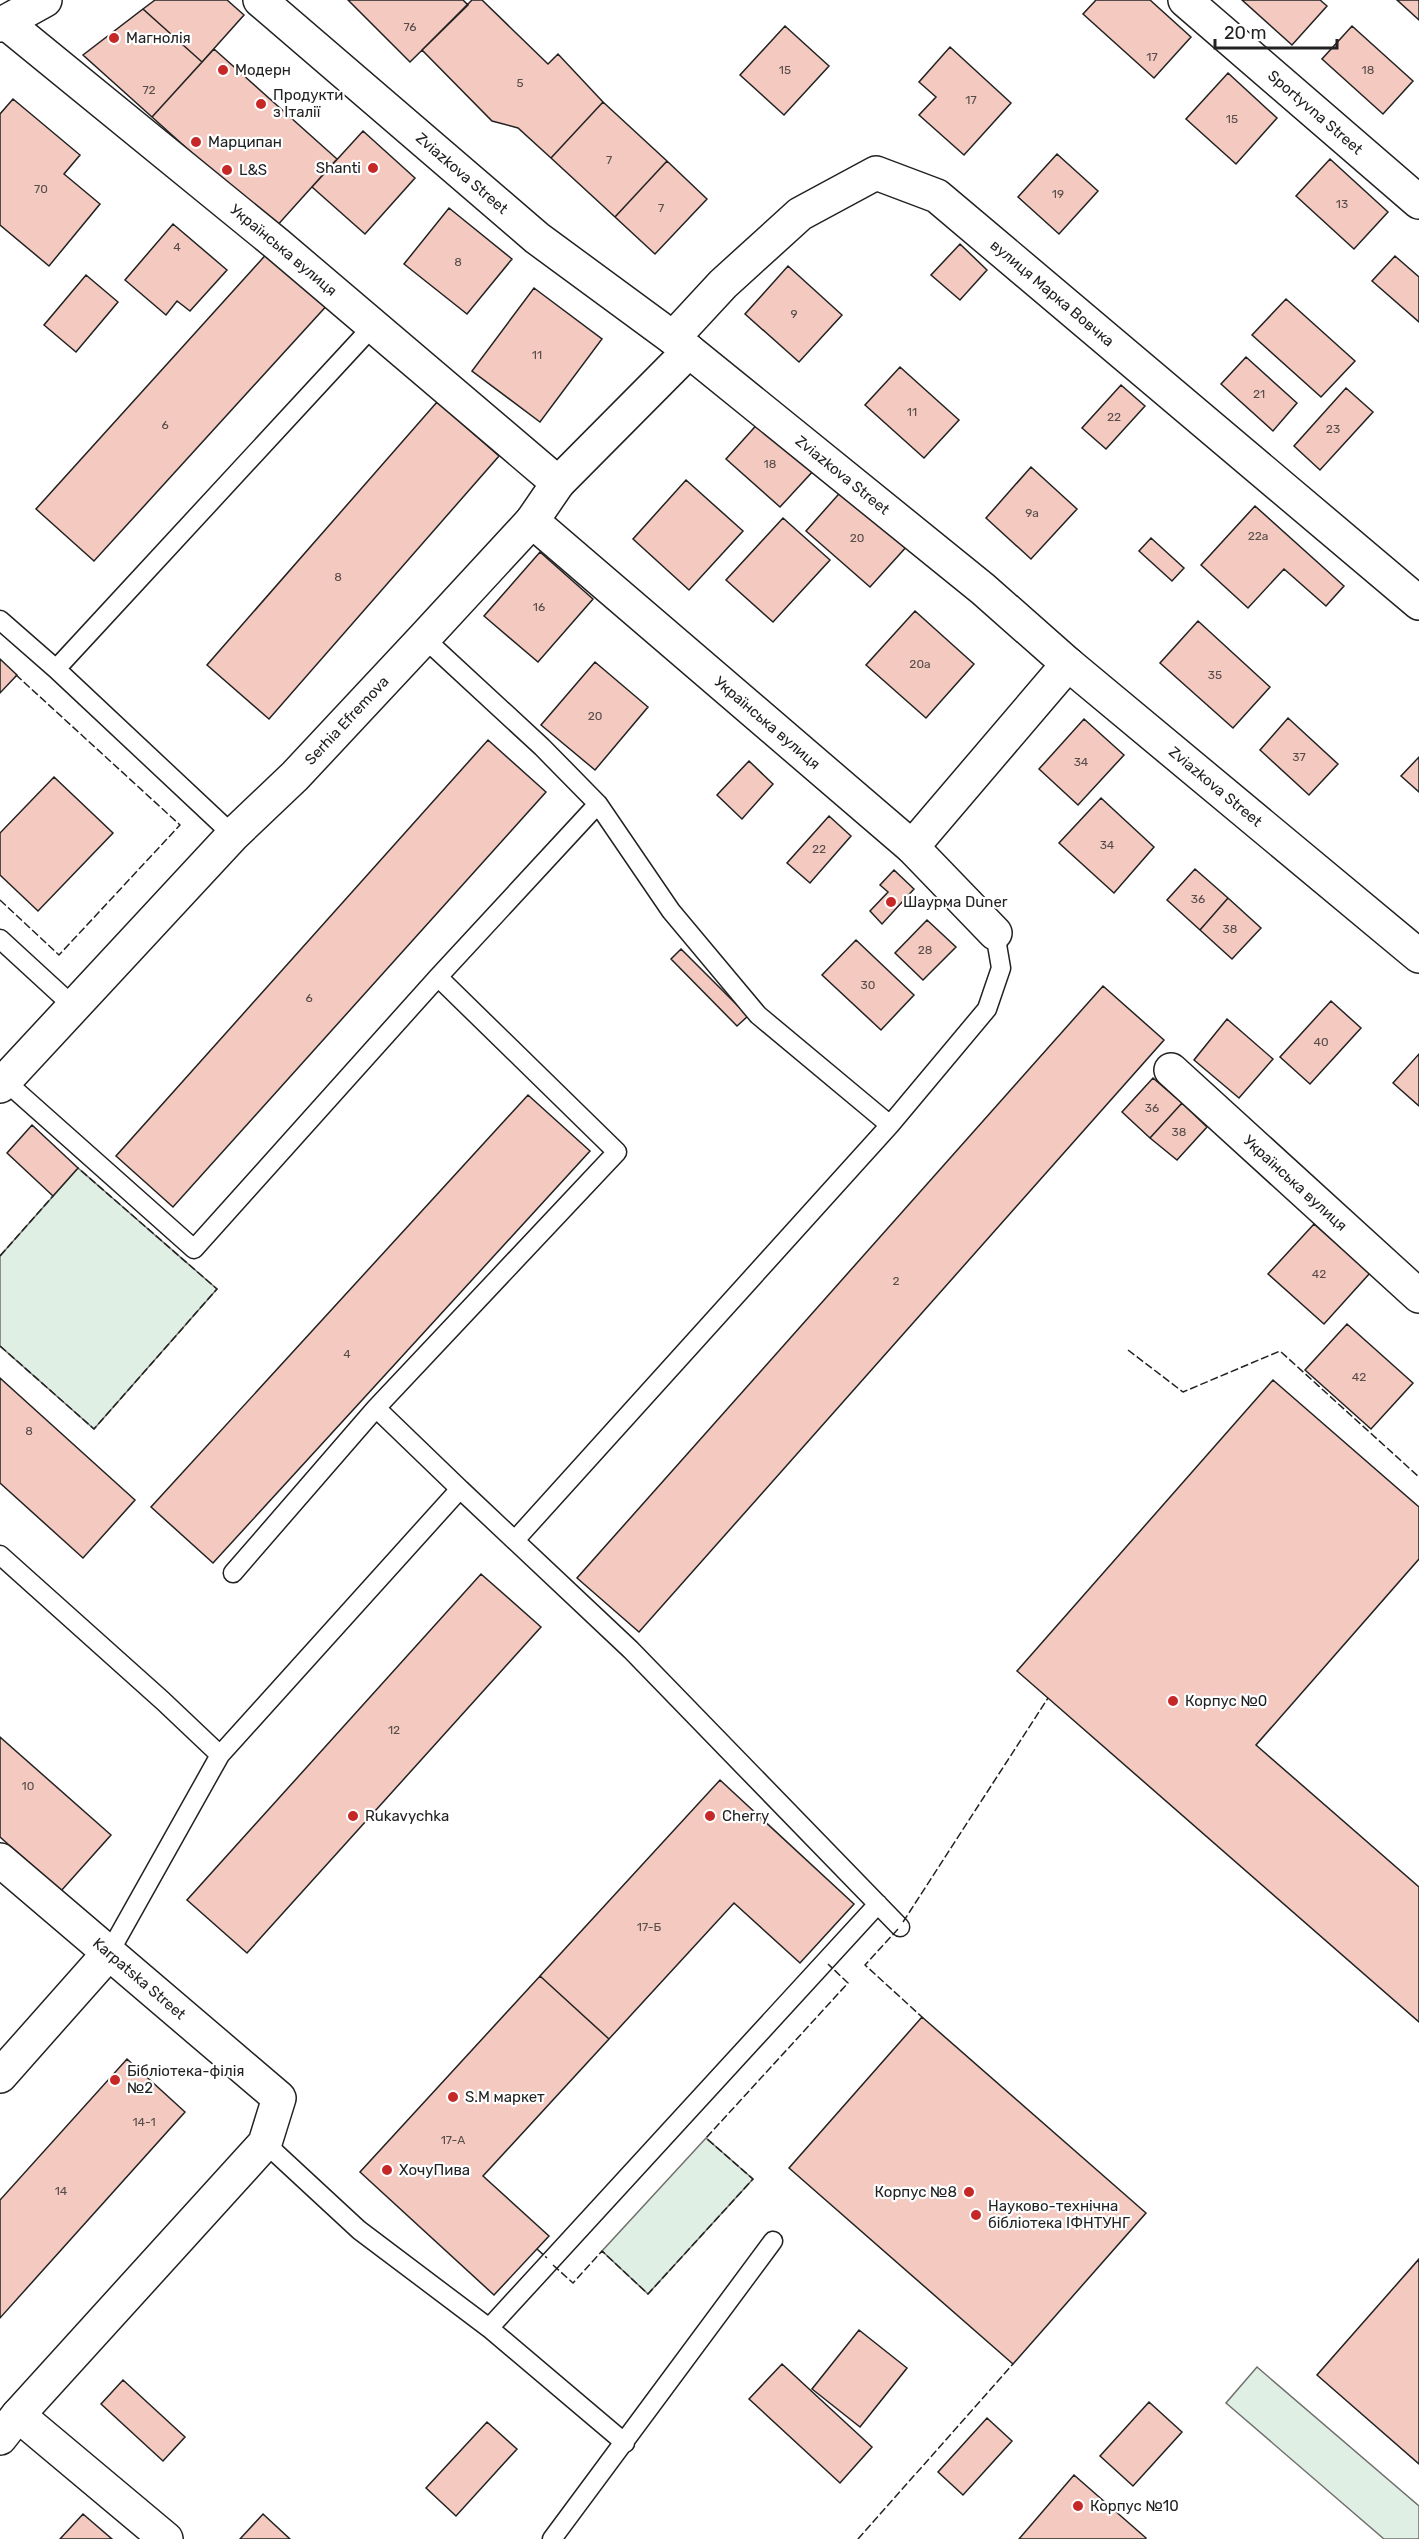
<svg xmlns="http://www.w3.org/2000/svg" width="1419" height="2539" font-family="Rubik,sans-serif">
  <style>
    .green { fill: #e0efe3; stroke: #6f6f6f; stroke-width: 1.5 }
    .building { fill: #f3c9c0; stroke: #222; stroke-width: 1.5 }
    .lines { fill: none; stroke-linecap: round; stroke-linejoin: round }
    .service-casing { stroke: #222; stroke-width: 21 }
    .minor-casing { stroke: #222; stroke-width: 36 }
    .tertiary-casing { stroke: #222; stroke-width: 36 }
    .service { stroke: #fff; stroke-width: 18 }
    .minor { stroke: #fff; stroke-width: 33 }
    .tertiary { stroke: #fff; stroke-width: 33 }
    .fence { stroke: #222; stroke-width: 1.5; stroke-dasharray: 8 3; stroke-linecap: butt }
    .poi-dot { fill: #c62828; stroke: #fff; stroke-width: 2 }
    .labels { text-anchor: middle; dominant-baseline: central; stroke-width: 4.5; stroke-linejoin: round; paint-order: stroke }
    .number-label { font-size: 12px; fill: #564c4a }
    .poi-label { font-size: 15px; fill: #222; stroke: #fff; text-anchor: start }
    .street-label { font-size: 15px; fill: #222; stroke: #fff }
  </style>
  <rect width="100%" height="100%" fill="#fff"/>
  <path class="green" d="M 78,1168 L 217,1289 L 94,1429 L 0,1346 L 0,1256 Z
    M 706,2138 L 753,2179 L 648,2294 L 602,2251 Z
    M 1257,2367 L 1419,2506 L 1419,2539 L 1384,2539 L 1226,2403 Z"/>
  <path class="building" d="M 155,0 L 227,0 L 244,15 L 202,62 L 143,9 Z
    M 348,0 L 463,0 L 468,5 L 410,62 Z
    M 472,0 L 482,0 L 548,64 L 558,54 L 603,102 L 551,158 L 518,128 L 492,121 L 422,50 Z
    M 1096,0 L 1150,0 L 1191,37 L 1154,78 L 1083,14 Z
    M 1242,0 L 1320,0 L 1327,6 L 1292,45 Z
    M 1397,0 L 1419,0 L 1419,20 Z
    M 143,9 L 202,62 L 152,117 L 83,55 Z
    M 785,26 L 829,66 L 784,115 L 740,75 Z
    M 1352,26 L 1413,81 L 1383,114 L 1322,59 Z
    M 950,47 L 1011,103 L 964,155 L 919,115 L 936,97 L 919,82 Z
    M 214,49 L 337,159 L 275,228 L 152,117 Z
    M 1228,73 L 1277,118 L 1236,164 L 1186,119 Z
    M 13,99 L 80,155 L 64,174 L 100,204 L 49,266 L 0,225 L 0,114 Z
    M 603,102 L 667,161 L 615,217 L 551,158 Z
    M 363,131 L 415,178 L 365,234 L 312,187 Z
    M 1057,154 L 1098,191 L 1059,234 L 1018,197 Z
    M 1330,159 L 1388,212 L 1354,249 L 1296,196 Z
    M 667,161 L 707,199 L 655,254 L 615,217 Z
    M 449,208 L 512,259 L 467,314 L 404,264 Z
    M 173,224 L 227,270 L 190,311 L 177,301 L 166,315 L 125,280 Z
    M 960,244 L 987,270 L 960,300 L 931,275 Z
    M 271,249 L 330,302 L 94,561 L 36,509 Z
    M 1395,256 L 1419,277 L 1419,322 L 1372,281 Z
    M 788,266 L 842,315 L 799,362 L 745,314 Z
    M 86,275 L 118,302 L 76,352 L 44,325 Z
    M 534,288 L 602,339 L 540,422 L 472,371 Z
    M 1286,299 L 1355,361 L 1321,397 L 1252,335 Z
    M 1246,357 L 1297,403 L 1273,431 L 1221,384 Z
    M 900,367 L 959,420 L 924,458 L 865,405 Z
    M 1121,385 L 1145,406 L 1106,449 L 1082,428 Z
    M 1346,388 L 1373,412 L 1320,470 L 1294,446 Z
    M 437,402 L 499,456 L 269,719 L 207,665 Z
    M 761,420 L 815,469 L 780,507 L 726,459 Z
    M 1031,467 L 1077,509 L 1031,559 L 986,518 Z
    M 686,480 L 743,531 L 689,590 L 633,539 Z
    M 845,487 L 908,545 L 870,587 L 806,531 Z
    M 1255,506 L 1344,586 L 1326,606 L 1284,569 L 1248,608 L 1201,565 Z
    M 783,518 L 830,560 L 773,622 L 726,580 Z
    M 1151,538 L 1184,568 L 1172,581 L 1139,551 Z
    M 540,552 L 593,599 L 538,662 L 484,616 Z
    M 915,611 L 974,664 L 926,718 L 866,665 Z
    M 1198,621 L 1270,687 L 1233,728 L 1160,663 Z
    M 0,659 L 17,675 L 0,693 Z
    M 595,662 L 648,707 L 595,770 L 541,725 Z
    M 1288,718 L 1338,764 L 1309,795 L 1260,750 Z
    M 1084,719 L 1124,755 L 1078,805 L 1039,769 Z
    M 488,740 L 546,792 L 173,1207 L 116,1156 Z
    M 1419,757 L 1419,792 L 1401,776 Z
    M 749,761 L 773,784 L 742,819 L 717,795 Z
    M 54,777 L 113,833 L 38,911 L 0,875 L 0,833 Z
    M 1101,798 L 1154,847 L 1114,893 L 1059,843 Z
    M 829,816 L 851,836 L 810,883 L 787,863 Z
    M 1195,869 L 1228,898 L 1200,930 L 1167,900 Z
    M 894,870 L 914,889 L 882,924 L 870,911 L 888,892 L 880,885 Z
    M 1228,898 L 1261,928 L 1232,959 L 1200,930 Z
    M 927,920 L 956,947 L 923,980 L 895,953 Z
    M 856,940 L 914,995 L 881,1030 L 822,975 Z
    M 681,949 L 748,1016 L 737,1026 L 671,959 Z
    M 1103,986 L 1164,1040 L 639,1632 L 577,1578 Z
    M 1331,1001 L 1361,1028 L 1310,1084 L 1280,1057 Z
    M 1227,1019 L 1273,1059 L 1239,1098 L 1194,1060 Z
    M 1419,1054 L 1419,1106 L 1393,1083 Z
    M 1153,1078 L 1182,1103 L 1150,1138 L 1122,1112 Z
    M 528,1095 L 590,1151 L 213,1563 L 151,1507 Z
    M 1182,1103 L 1207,1127 L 1177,1160 L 1150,1138 Z
    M 32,1125 L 78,1168 L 53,1196 L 7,1153 Z
    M 1314,1224 L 1370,1273 L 1324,1324 L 1268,1274 Z
    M 1347,1324 L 1413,1383 L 1371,1429 L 1305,1370 Z
    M 0,1378 L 135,1500 L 83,1558 L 0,1483 Z
    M 1273,1380 L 1419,1507 L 1419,1559 L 1256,1745 L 1419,1887 L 1419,2022 L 1017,1671 Z
    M 481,1574 L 541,1627 L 247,1953 L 187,1900 Z
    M 0,1737 L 111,1835 L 61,1891 L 0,1837 Z
    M 720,1780 L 854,1904 L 800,1963 L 734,1903 L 609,2039 L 540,1976 Z
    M 540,1976 L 609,2039 L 483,2176 L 549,2236 L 494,2295 L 360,2172 Z
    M 922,2017 L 1146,2213 L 1013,2364 L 789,2168 Z
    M 127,2059 L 185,2112 L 0,2318 L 0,2200 Z
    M 1419,2259 L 1419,2464 L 1317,2375 Z
    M 859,2330 L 907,2368 L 860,2427 L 812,2389 Z
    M 782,2364 L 872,2447 L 840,2483 L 749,2399 Z
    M 123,2380 L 185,2437 L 163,2461 L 101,2404 Z
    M 1149,2402 L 1182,2432 L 1133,2486 L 1100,2456 Z
    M 987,2418 L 1012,2441 L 963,2495 L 938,2472 Z
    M 487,2422 L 517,2449 L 456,2516 L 426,2488 Z
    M 1074,2475 L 1146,2538 L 1145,2539 L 1019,2539 Z
    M 83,2514 L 112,2539 L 60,2539 Z
    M 263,2514 L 290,2539 L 240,2539 Z"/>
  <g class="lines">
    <defs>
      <path id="service" d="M 0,620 L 56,669 L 233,835
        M 424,638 L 542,747 L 598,804
        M 56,669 L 373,326
        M 0,939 L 73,1006
        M 5,1081 L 194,1249 L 438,977 L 598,804 L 671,911 L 758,1015 L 890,1125
        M 376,1408 L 460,1489
        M 516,1539 L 890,1125 L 987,1009 L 1001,968 L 995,933
        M 0,1555 L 163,1701 L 220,1755
        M 233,1573 L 376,1408 L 617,1152 L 438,977
        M 109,1953 L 220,1755 L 460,1489 L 631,1650 L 900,1927
        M 265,2143 L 359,2230 L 489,2328 L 625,2443
        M 489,2328 L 878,1904
        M 552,2539 L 773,2241"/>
      <g id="minor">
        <path id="s1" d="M 260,0 L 537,238 L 673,338 L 983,589 L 1068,664 L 1419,956"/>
        <path id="s2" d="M 1185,0 L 1419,202"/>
        <path id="s3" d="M 5,22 L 277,244 L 558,483"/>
        <path id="s4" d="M 673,338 L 723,284 L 800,214 L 876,173 L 937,196 L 1419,603"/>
        <path id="s5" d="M 532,521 L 912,847 L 995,933"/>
        <path d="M 912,847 L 1068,664"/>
        <path id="s6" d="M 1171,1070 L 1419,1296"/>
        <path id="s7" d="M 0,1086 L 233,835 L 295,776 L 424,638 L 532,521 L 558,483 L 689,351"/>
        <path id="s8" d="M 0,1860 L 279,2098 L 265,2143 L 18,2415 L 0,2438"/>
        <path d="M 0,2076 L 109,1953"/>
        <path d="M 18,2415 L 166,2539"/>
      </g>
      <path id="tertiary" d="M 0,25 L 45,0"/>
    </defs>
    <use href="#service" class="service-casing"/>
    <use href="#minor" class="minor-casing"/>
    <use href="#tertiary" class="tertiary-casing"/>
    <use href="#service" class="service"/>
    <use href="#minor" class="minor"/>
    <use href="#tertiary" class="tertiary"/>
    <path class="fence" d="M 0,900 L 59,955 L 180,825 L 15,674
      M 0,1256 L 53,1196
      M 0,1346 L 94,1429 L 217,1289 L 78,1168
      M 1128,1350 L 1183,1392 L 1280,1351 L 1419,1477
      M 903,1922 L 1048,1698
      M 898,1929 L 865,1965 L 922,2017
      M 537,2249 L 547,2258
      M 553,2265 L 573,2283 L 602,2251 L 648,2294 L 753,2179 L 706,2138 L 848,1983 L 828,1964
      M 858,2539 L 1013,2364"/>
  </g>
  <g class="poi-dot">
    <circle cx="114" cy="38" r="6"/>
    <circle cx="223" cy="70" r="6"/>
    <circle cx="261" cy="104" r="6"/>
    <circle cx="196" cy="142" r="6"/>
    <circle cx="373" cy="168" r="6"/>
    <circle cx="227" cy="170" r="6"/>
    <circle cx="891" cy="902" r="6"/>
    <circle cx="1173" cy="1701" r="6"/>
    <circle cx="353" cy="1816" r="6"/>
    <circle cx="710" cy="1816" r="6"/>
    <circle cx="115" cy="2080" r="6"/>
    <circle cx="453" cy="2097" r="6"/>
    <circle cx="387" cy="2170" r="6"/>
    <circle cx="969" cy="2192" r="6"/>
    <circle cx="976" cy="2215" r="6"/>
    <circle cx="1078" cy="2506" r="6"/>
  </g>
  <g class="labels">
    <g class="number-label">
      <text x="410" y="27">76</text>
      <text x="1152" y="57">17</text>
      <text x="785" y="70">15</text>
      <text x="1368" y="70">18</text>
      <text x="520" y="83">5</text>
      <text x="149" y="90">72</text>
      <text x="971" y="100">17</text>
      <text x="1232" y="119">15</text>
      <text x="609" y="160">7</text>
      <text x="41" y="189">70</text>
      <text x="1058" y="194">19</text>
      <text x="1342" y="204">13</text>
      <text x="661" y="208">7</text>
      <text x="177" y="247">4</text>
      <text x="458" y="262">8</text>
      <text x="794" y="314">9</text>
      <text x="537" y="355">11</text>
      <text x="1259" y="394">21</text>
      <text x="912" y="412">11</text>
      <text x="1114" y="417">22</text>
      <text x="165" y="425">6</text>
      <text x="1333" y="429">23</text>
      <text x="770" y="464">18</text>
      <text x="1032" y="513">9а</text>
      <text x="1258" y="536">22а</text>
      <text x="857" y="538">20</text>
      <text x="338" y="577">8</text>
      <text x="539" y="607">16</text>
      <text x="920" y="664">20а</text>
      <text x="1215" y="675">35</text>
      <text x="595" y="716">20</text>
      <text x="1299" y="757">37</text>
      <text x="1081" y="762">34</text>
      <text x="1107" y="845">34</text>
      <text x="819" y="849">22</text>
      <text x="1198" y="899">36</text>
      <text x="1230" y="929">38</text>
      <text x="925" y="950">28</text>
      <text x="868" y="985">30</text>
      <text x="309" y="998">6</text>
      <text x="1321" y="1042">40</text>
      <text x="1152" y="1108">36</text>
      <text x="1179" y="1132">38</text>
      <text x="1319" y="1274">42</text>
      <text x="896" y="1281">2</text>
      <text x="347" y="1354">4</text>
      <text x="1359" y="1377">42</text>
      <text x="29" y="1431">8</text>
      <text x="394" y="1730">12</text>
      <text x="28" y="1786">10</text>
      <text x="649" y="1927">17-Б</text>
      <text x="144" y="2122">14-1</text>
      <text x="453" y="2140">17-А</text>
      <text x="61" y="2191">14</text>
    </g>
    <g class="poi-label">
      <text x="126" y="38">Магнолія</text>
      <text x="235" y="70">Модерн</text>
      <text x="273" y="95">Продукти<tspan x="273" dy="17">з Італії</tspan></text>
      <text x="208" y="142">Марципан</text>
      <text x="361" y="168" text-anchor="end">Shanti</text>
      <text x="239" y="170">L&amp;S</text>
      <text x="903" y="902">Шаурма Duner</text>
      <text x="1185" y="1701">Корпус №0</text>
      <text x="365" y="1816">Rukavychka</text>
      <text x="722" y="1816">Cherry</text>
      <text x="127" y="2071">Бібліотека-філія<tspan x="127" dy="17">№2</tspan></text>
      <text x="465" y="2097">S.M маркет</text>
      <text x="399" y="2170">ХочуПива</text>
      <text x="957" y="2192" text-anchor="end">Корпус №8</text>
      <text x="988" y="2206">Науково-технічна<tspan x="988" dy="17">бібліотека ІФНТУНГ</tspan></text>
      <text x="1090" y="2506">Корпус №10</text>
    </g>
    <g class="street-label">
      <text stroke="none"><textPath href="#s2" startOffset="172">Sportyvna Street</textPath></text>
      <text stroke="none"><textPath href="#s1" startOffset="266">Zviazkova Street</textPath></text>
      <text stroke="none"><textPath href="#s3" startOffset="360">Українська вулиця</textPath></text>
      <text stroke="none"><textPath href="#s4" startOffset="480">вулиця Марка Вовчка</textPath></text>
      <text stroke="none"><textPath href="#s1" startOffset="752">Zviazkova Street</textPath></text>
      <text stroke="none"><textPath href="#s7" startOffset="504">Serhia Efremova</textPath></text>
      <text stroke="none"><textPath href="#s5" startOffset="310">Українська вулиця</textPath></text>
      <text stroke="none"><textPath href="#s1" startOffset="1238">Zviazkova Street</textPath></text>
      <text stroke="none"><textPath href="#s6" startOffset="168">Українська вулиця</textPath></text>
      <text stroke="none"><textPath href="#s8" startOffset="183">Karpatska Street</textPath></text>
    </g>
  </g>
  <path d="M1215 39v9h122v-9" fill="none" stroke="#222222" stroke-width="3"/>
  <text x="1224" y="39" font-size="18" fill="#222222" stroke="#ffffff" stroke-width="4.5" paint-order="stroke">20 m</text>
</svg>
